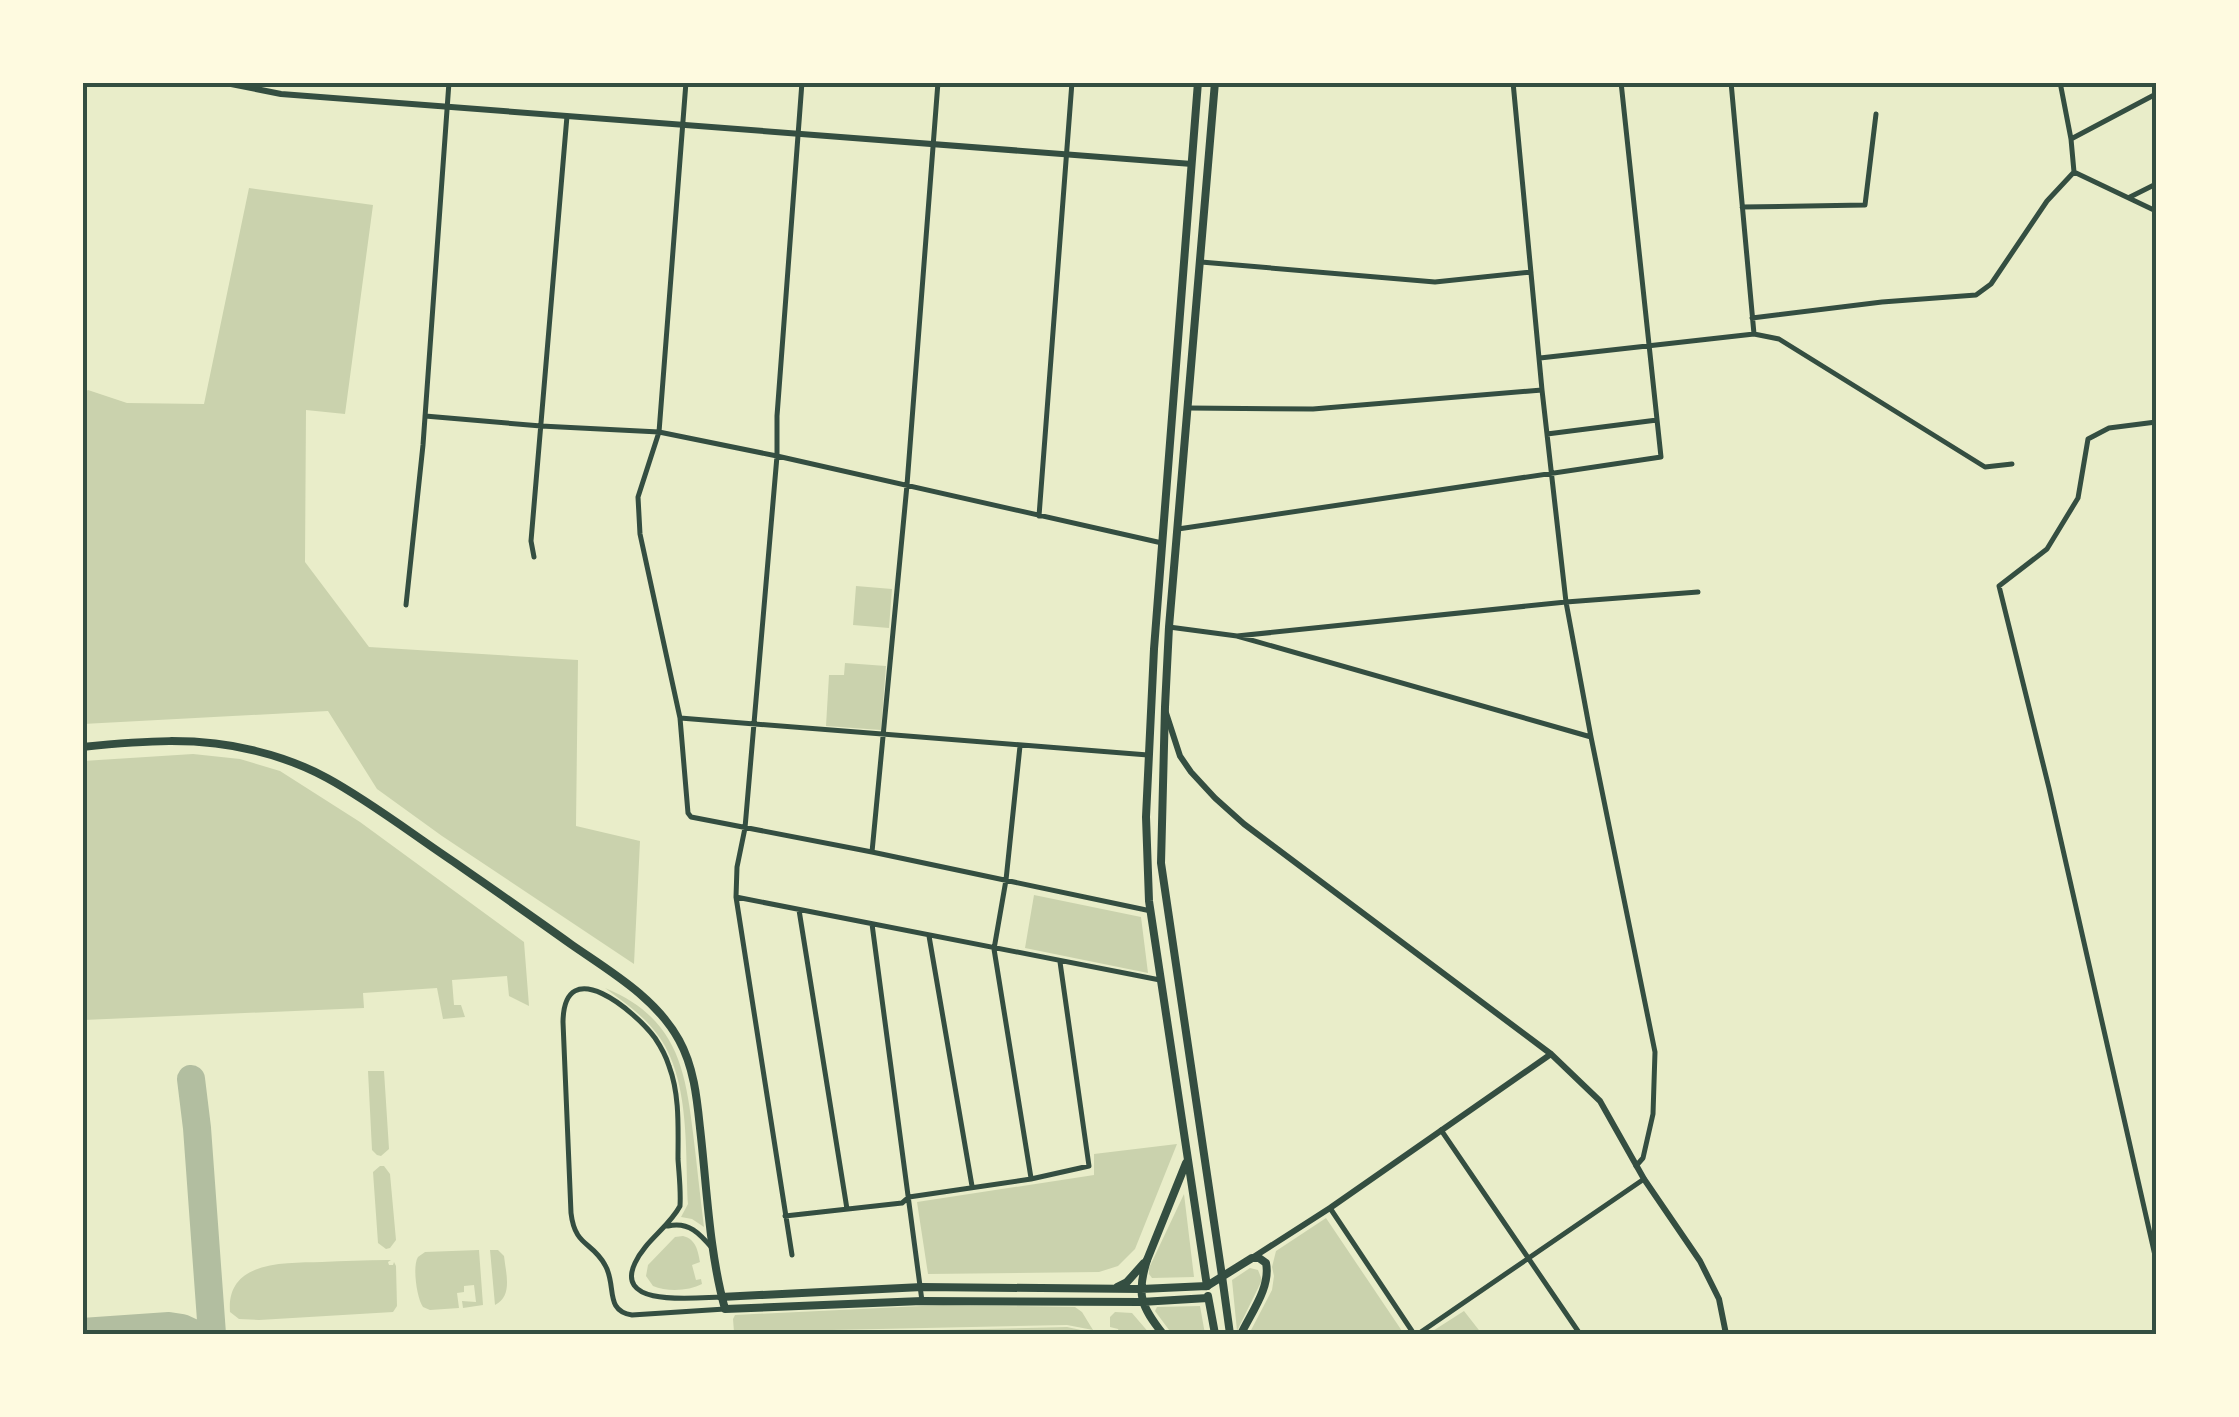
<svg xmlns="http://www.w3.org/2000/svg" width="2239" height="1417" font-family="'Titillium Web',sans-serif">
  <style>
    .green { fill: #cad2ad }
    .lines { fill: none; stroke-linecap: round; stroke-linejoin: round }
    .taxiway { stroke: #b2bea0; stroke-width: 28 }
    .minor { stroke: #344e41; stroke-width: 5 }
    .tertiary { stroke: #344e41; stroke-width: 6 }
    .primary { stroke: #344e41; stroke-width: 8 }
    .trunk { stroke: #344e41; stroke-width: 8 }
    .neatline { fill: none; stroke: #344e41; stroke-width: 4 }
  </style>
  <rect width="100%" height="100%" fill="#e9edc9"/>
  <path class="green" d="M 249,188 L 373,205 L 345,414 L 306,410 L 305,562 L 369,647 L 578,660 L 576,826 L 640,841 L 634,964 L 442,836 L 377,789 L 328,711 L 83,724 L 83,393 L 88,390 L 127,403 L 204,404 Z
    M 856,586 L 892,589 L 889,628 L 853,625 Z
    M 845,663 L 886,666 L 881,730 L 826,726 L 829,675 L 844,675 Z
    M 193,754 L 240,759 L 280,771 L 360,822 L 524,942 L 529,1006 L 509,996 L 507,976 L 452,980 L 454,1005 L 461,1005 L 465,1017 L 443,1019 L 437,988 L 363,993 L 364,1008 L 83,1020 L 83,761 Z
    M 1034,895 L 1141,917 L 1148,973 L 1025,948 Z
    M 605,988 C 675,1017 685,1065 693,1133 C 697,1165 700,1196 704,1227 L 692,1219 L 681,1217 L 688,1204 C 685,1149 691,1072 653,1029 C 640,1013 622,1001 605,988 Z
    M 368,1071 L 384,1071 L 389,1149 L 381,1156 L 377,1155 L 372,1150 Z
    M 1177,1144 L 1135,1249 L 1118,1266 L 1099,1272 L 928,1274 L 917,1202 L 1094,1175 L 1094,1154 Z
    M 380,1166 L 384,1166 L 390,1174 L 396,1240 L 390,1248 L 386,1249 L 378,1243 L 373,1172 Z
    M 1184,1194 L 1194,1277 L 1152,1278 L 1149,1274 L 1149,1268 Z
    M 1326,1218 L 1404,1334 L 1249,1334 L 1272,1290 L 1274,1276 L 1272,1267 L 1276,1251 Z
    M 683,1236 C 696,1239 698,1251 700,1262 L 692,1265 L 696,1280 L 701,1279 L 702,1284 C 689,1291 667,1292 653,1286 L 646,1276 L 648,1265 L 675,1237 Z
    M 479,1250 L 483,1305 L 463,1308 L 462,1301 L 476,1302 L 474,1285 L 464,1286 L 464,1292 L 457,1293 L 459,1308 L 430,1310 L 423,1307 C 417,1299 412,1266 418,1257 C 420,1255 423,1254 425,1252 Z
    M 490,1250 L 498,1250 L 504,1256 C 506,1274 513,1296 495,1305 Z
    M 387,1260 L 391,1260 L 388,1262 L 389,1265 L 393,1265 L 394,1262 L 396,1266 L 397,1306 L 393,1312 L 259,1320 L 239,1319 L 230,1312 C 226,1260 285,1263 322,1262 C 343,1261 365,1260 387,1260 Z
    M 1250,1268 L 1258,1270 L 1262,1280 L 1237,1331 L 1232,1280 Z
    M 943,1305 L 1075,1307 L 1082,1312 L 1093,1330 L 1067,1325 L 734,1332 L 733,1319 L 735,1315 Z
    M 1200,1306 L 1205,1334 L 1172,1334 L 1155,1311 L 1157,1307 Z
    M 1464,1311 L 1482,1334 L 1428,1334 Z
    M 1115,1312 L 1132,1313 L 1150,1334 L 1120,1334 L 1118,1329 L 1110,1327 L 1110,1317 Z
    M 1067,1327 L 1095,1333 L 1095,1334 L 765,1334 Z"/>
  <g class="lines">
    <path class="taxiway" d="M 191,1079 L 197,1128 L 212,1334
      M 82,1332 L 169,1326 L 182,1328 L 195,1334"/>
    <path class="minor" d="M 686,82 L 659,432 L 638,497 L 640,534 L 680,718 L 688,813 L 691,817 L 872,852 L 1151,911
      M 1513,82 L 1542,390 L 1566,602 L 1591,737 L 1655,1052 L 1653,1114 L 1643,1158 L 1636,1166
      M 1731,82 L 1754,334
      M 2060,82 L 2071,139 L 2074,172
      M 2071,139 L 2156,94
      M 2130,197 L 2156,184
      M 1742,207 L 1865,205 L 1876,114
      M 1201,262 L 1435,282 L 1531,272
      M 1752,318 L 1882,302 L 1976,295 L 1991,284 L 2047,201 L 2074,172 L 2156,211
      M 1540,358 L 1754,334 L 1779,339 L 1985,467 L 2012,464
      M 1188,408 L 1313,409 L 1542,390
      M 425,416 L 541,426 L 659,432 L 777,456 L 1162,543
      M 2156,422 L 2109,428 L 2088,439 L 2078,498 L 2047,549 L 1999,586 L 2049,788 L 2156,1260
      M 1547,434 L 1657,420
      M 1039,516 L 1072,82
      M 1178,529 L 1661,457 L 1621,82
      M 534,557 L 531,541 L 567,116
      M 406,605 L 423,445 L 449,82
      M 1169,627 L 1237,636 L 1591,737
      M 1237,636 L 1566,602 L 1698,592
      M 680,718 L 1148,755
      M 1020,746 L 1006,880 L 994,949 L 1031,1178
      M 872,852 L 907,485 L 938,82
      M 736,897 L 1160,980
      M 799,910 L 847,1209
      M 872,924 L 922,1301
      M 929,936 L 972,1186
      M 1441,1130 L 1580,1334
      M 1330,1208 L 1414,1334
      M 785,1216 L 902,1203 L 909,1197 L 1031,1179 L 1089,1166 L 1060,962
      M 668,1226 C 689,1221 700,1234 713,1249
      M 792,1255 L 736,897 L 737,867 L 745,828 L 777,456 L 777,416 L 802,82
      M 721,1297 C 700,1297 613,1309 635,1263 C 645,1241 669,1227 680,1206 C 681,1190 679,1175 678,1159 C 678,1129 680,1095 669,1066 C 666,1056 661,1047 655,1038 C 636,1012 564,951 563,1022 L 571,1213 C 575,1247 592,1241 605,1265 C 617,1285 604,1311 632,1315 L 725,1309
      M 1418,1334 L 1644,1179"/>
    <path class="tertiary" d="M 221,82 L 281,94 L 1192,164
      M 1166,713 L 1180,756 L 1191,772 L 1215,798 L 1244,824 L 1551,1054 L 1600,1101 L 1644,1179 L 1700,1261 L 1719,1299 L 1726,1334
      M 1252,1258 L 1330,1208 L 1551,1054"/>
    <path class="primary" d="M 82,747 C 141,741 198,736 256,751 C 281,757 305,766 327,778 C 371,802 412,834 454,862 C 494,890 533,917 572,945 C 611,972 656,998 679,1040 C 694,1067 697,1099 700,1128 C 707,1188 709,1251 725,1309 L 922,1301 L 1141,1302 L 1208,1298
      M 1147,1260 C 1136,1295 1141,1306 1163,1334
      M 1222,1276 L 1230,1334
      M 1207,1286 L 1252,1258 L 1259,1258 L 1266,1263 C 1271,1287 1251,1313 1241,1334
      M 1117,1287 L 1127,1282 L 1144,1263
      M 1208,1296 L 1215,1334
      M 721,1297 L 922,1287 L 1141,1289 L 1207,1286"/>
    <path class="trunk" d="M 1198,82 L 1154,649 L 1146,817 L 1149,901 L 1207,1286
      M 1215,82 L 1169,627 L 1165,707 L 1161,863 L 1222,1276
      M 1147,1260 L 1186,1163"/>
  </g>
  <rect width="2239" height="1417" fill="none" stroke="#fefae0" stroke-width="170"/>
  <rect x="85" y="85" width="2069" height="1247" class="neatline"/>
</svg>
